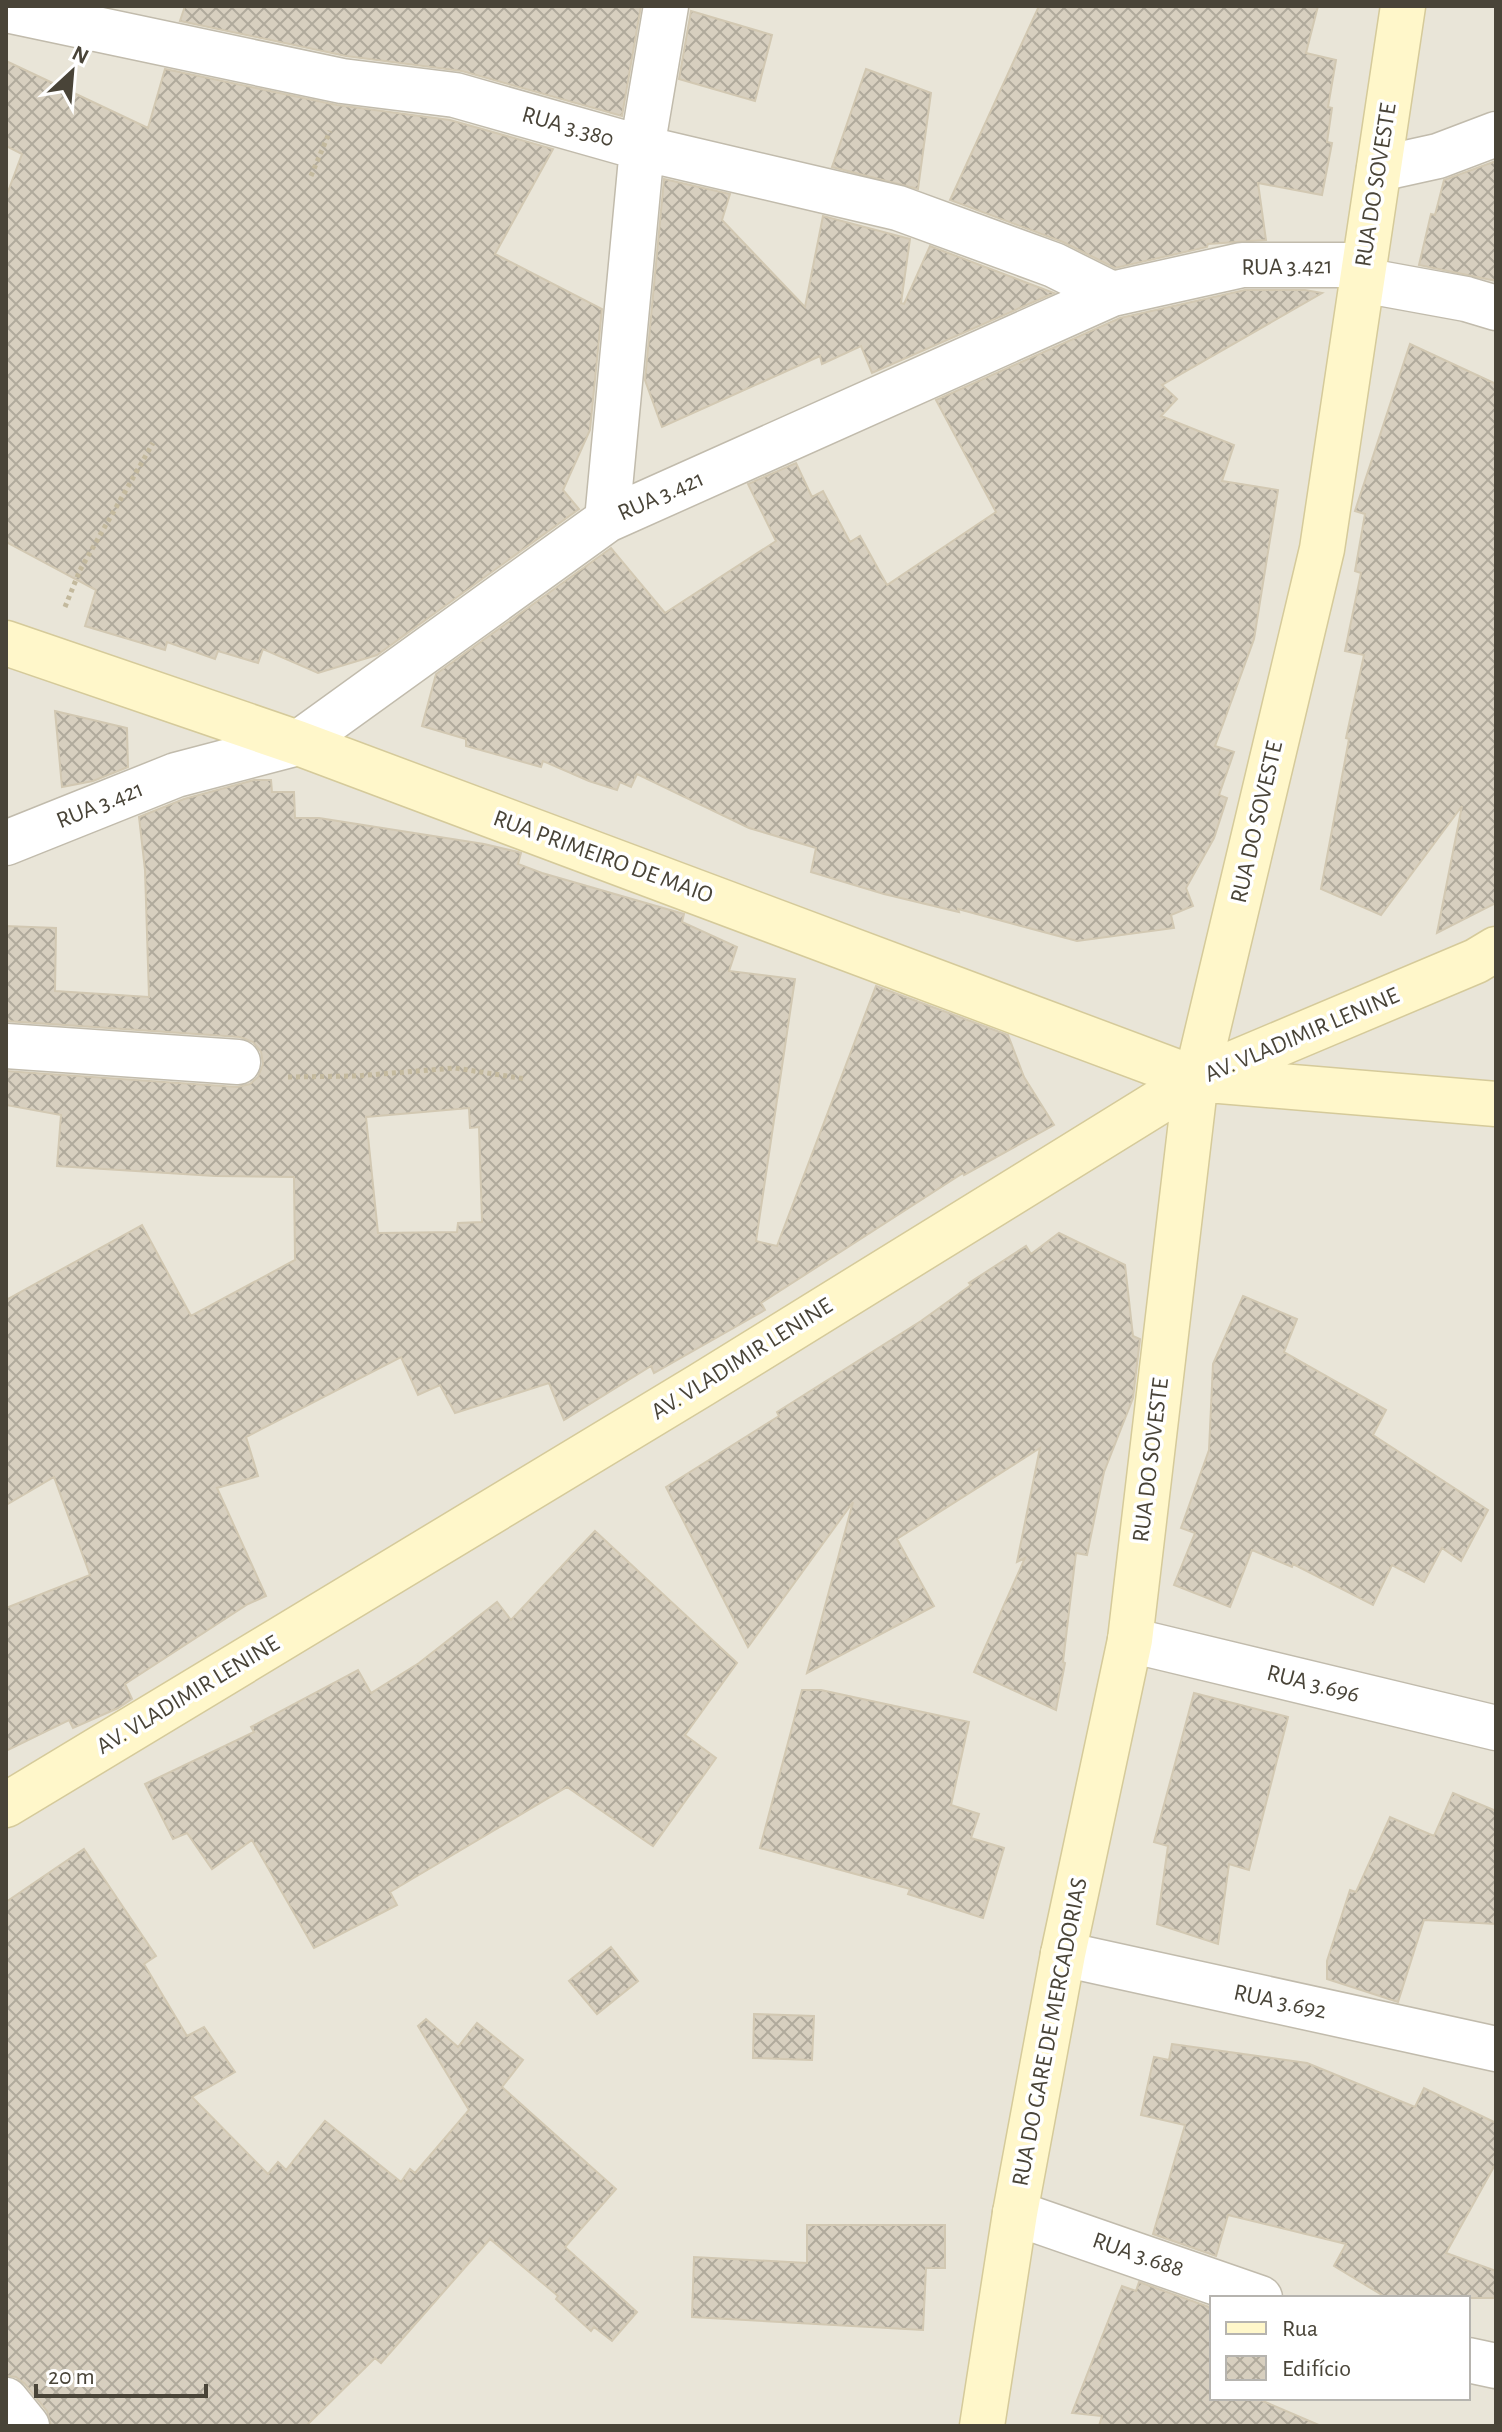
<svg xmlns="http://www.w3.org/2000/svg" width="1502" height="2432" font-family="'Alegreya Sans',sans-serif">
  <style>
    .residential { fill: #e9e5d8; fill-rule: evenodd }
    .building { fill: url(#building-cross-hatch); stroke: #d2c8b2; stroke-width: 2; fill-rule: evenodd }
    .lines { fill: none; stroke-linecap: round; stroke-linejoin: round }
    .street-casing { stroke: #c1bbac; stroke-width: 47 }
    .secondary-casing { stroke: #d5ca9a; stroke-width: 47 }
    .path { stroke: #c3b99d; stroke-width: 5; stroke-dasharray: 4 4; stroke-linecap: butt }
    .street { stroke: #fff; stroke-width: 44 }
    .secondary { stroke: #fff7ca; stroke-width: 44 }
    .labels { text-anchor: middle; dominant-baseline: central; stroke-width: 7; stroke-linejoin: round; paint-order: stroke }
    .street-label { font-size: 24px; fill: #494438; stroke: #fff }
  </style>
  <defs>
    <pattern id="building-cross-hatch" width="8" height="8" patternUnits="userSpaceOnUse" patternTransform="scale(2)"><rect width="8" height="8" fill="#d7cfbf"/><path d="M0 0l8 8M0 8l8-8" fill="none" stroke="#b0aa9c"/></pattern>
  </defs>
  <rect width="100%" height="100%" fill="#f5f2ea"/>
  <path class="residential" d="M 6,6 L 1496,6 L 1496,2426 L 6,2426 ZM 1212,2298 L 1468,2298 L 1468,2398 L 1212,2398 Z"/>
  <path class="building" d="M 185,6 L 641,6 L 622,116 L 462,71 L 346,56 L 180,21 Z
    M 1039,6 L 1318,6 L 1306,53 L 1336,60 L 1328,107 L 1332,108 L 1327,142 L 1332,143 L 1322,195 L 1258,183 L 1266,240 L 1208,244 L 1207,247 L 1115,268 L 1063,242 L 950,200 Z
    M 691,11 L 772,35 L 755,101 L 679,79 Z
    M 6,61 L 148,128 L 165,69 L 337,105 L 450,120 L 553,149 L 495,254 L 602,309 L 590,430 L 563,490 L 579,509 L 377,655 L 318,673 L 263,649 L 258,663 L 218,651 L 215,659 L 167,642 L 165,650 L 85,626 L 96,590 L 6,542 L 6,197 L 22,154 L 6,146 Z
    M 866,69 L 931,93 L 918,189 L 832,167 Z
    M 1496,161 L 1496,281 L 1419,265 L 1431,214 L 1435,215 L 1444,180 Z
    M 664,179 L 730,194 L 722,220 L 805,307 L 823,216 L 910,239 L 901,303 L 904,304 L 930,246 L 1054,293 L 872,373 L 861,346 L 822,364 L 820,356 L 662,427 L 645,380 Z
    M 1245,290 L 1305,290 L 1322,293 L 1162,385 L 1177,399 L 1161,416 L 1234,445 L 1222,481 L 1278,490 L 1254,639 L 1215,746 L 1234,752 L 1219,795 L 1227,798 L 1214,838 L 1186,888 L 1193,906 L 1171,915 L 1174,928 L 1077,941 L 958,909 L 959,912 L 884,894 L 811,872 L 816,848 L 749,828 L 637,774 L 631,787 L 620,782 L 617,790 L 589,781 L 543,761 L 541,767 L 466,746 L 466,739 L 422,726 L 436,674 L 611,548 L 665,613 L 776,541 L 748,484 L 796,463 L 812,497 L 823,491 L 850,542 L 860,536 L 887,585 L 996,512 L 936,400 L 1120,318 Z
    M 1410,344 L 1496,384 L 1496,903 L 1437,933 L 1462,806 L 1381,915 L 1321,889 L 1349,739 L 1346,738 L 1364,655 L 1345,651 L 1361,573 L 1355,571 L 1365,514 L 1355,511 Z
    M 55,711 L 127,728 L 128,767 L 93,781 L 62,787 Z
    M 254,780 L 271,780 L 272,792 L 294,792 L 295,818 L 319,818 L 484,844 L 518,852 L 521,853 L 518,864 L 542,873 L 684,914 L 682,922 L 737,947 L 729,971 L 795,979 L 756,1241 L 777,1246 L 876,986 L 1008,1035 L 1024,1077 L 1054,1125 L 964,1175 L 963,1173 L 761,1303 L 765,1310 L 654,1373 L 651,1366 L 564,1420 L 549,1383 L 455,1413 L 440,1385 L 418,1395 L 401,1357 L 246,1437 L 258,1476 L 217,1488 L 266,1596 L 248,1604 L 125,1684 L 132,1699 L 118,1708 L 73,1728 L 69,1720 L 6,1751 L 6,1608 L 90,1575 L 54,1477 L 6,1505 L 6,1300 L 142,1225 L 191,1316 L 295,1260 L 294,1177 L 215,1176 L 57,1166 L 61,1115 L 6,1105 L 6,1071 L 237,1087 L 250,1084 L 258,1077 L 263,1064 L 261,1052 L 253,1042 L 240,1037 L 6,1021 L 6,926 L 56,928 L 55,991 L 149,997 L 145,870 L 139,817 L 184,799 ZM 469,1108 L 470,1128 L 479,1127 L 482,1222 L 458,1223 L 457,1232 L 378,1233 L 366,1117 Z
    M 1059,1233 L 1125,1265 L 1133,1336 L 1140,1339 L 1133,1398 L 1104,1472 L 1087,1555 L 1076,1553 L 1063,1662 L 1065,1663 L 1056,1710 L 974,1672 L 1025,1558 L 1017,1562 L 1040,1448 L 897,1539 L 934,1606 L 807,1673 L 853,1502 L 748,1647 L 666,1487 L 779,1416 L 777,1412 L 921,1321 L 971,1285 L 969,1283 L 1026,1246 L 1031,1254 Z
    M 1243,1296 L 1297,1319 L 1284,1352 L 1386,1410 L 1373,1435 L 1488,1510 L 1461,1561 L 1442,1548 L 1424,1582 L 1392,1565 L 1373,1605 L 1293,1564 L 1292,1567 L 1252,1550 L 1230,1607 L 1174,1585 L 1195,1533 L 1181,1528 L 1209,1450 L 1213,1364 Z
    M 595,1531 L 737,1663 L 685,1735 L 716,1758 L 653,1846 L 567,1787 L 390,1892 L 397,1905 L 314,1948 L 252,1840 L 212,1869 L 187,1833 L 173,1839 L 145,1784 L 254,1732 L 251,1727 L 358,1670 L 371,1693 L 419,1663 L 497,1602 L 511,1620 Z
    M 802,1690 L 821,1690 L 969,1722 L 951,1805 L 979,1814 L 971,1838 L 1004,1848 L 983,1918 L 908,1894 L 910,1889 L 760,1848 Z
    M 1194,1693 L 1288,1717 L 1249,1870 L 1229,1864 L 1218,1944 L 1157,1924 L 1168,1846 L 1154,1842 Z
    M 1453,1793 L 1496,1811 L 1496,1924 L 1424,1920 L 1398,2002 L 1327,1979 L 1327,1961 L 1350,1890 L 1356,1892 L 1390,1817 L 1434,1836 Z
    M 84,1849 L 156,1956 L 144,1964 L 187,2036 L 204,2027 L 235,2072 L 192,2097 L 268,2174 L 278,2162 L 286,2170 L 325,2121 L 401,2182 L 410,2169 L 415,2173 L 469,2110 L 418,2026 L 426,2019 L 458,2047 L 477,2023 L 523,2060 L 502,2087 L 616,2189 L 565,2247 L 637,2312 L 612,2341 L 594,2327 L 591,2331 L 556,2299 L 558,2296 L 490,2239 L 381,2363 L 375,2358 L 306,2426 L 51,2426 L 47,2411 L 25,2384 L 16,2377 L 6,2376 L 6,1902 Z
    M 611,1947 L 638,1981 L 597,2014 L 569,1981 Z
    M 754,2014 L 814,2016 L 812,2060 L 753,2058 Z
    M 1172,2044 L 1307,2063 L 1415,2107 L 1424,2088 L 1496,2123 L 1496,2163 L 1446,2253 L 1496,2271 L 1496,2298 L 1387,2298 L 1334,2266 L 1346,2244 L 1228,2215 L 1216,2256 L 1153,2234 L 1185,2125 L 1141,2115 L 1154,2057 L 1169,2060 Z
    M 807,2225 L 945,2225 L 945,2268 L 926,2268 L 923,2330 L 692,2317 L 694,2257 L 807,2263 Z
    M 1139,2282 L 1212,2308 L 1212,2398 L 1256,2398 L 1321,2426 L 1099,2426 L 1102,2416 L 1072,2413 L 1122,2286 L 1136,2291 Z"/>
  <g class="lines">
    <defs>
      <path id="street" d="M 11,11 L 342,81 L 455,95 L 642,148 L 898,208 L 1054,265 L 1112,294
        M 1379,169 L 1438,156 L 1496,134
        M 1362,280 L 1466,299 L 1496,308
        M 607,520 L 642,148 L 666,6
        M 6,843 L 176,775 L 298,743 L 607,520 L 1112,294 L 1242,265 L 1364,265
        M 6,1046 L 238,1062
        M 1130,1640 L 1496,1728
        M 1063,1954 L 1496,2049
        M 1015,2213 L 1260,2298
        M 1468,2360 L 1496,2366
        M 6,2400 L 27,2426"/>
      <path id="secondary" d="M 6,643 L 298,743 L 1196,1079 L 1496,1104
        M 6,1805 L 701,1385 L 1196,1079 L 1476,961 L 1496,949
        M 982,2426 L 1015,2213 L 1063,1954 L 1130,1640 L 1196,1079 L 1322,549 L 1403,6"/>
    </defs>
    <use href="#street" class="street-casing"/>
    <use href="#secondary" class="secondary-casing"/>
    <path class="path" d="M 311,176 L 330,131
      M 65,607 L 80,570 L 153,443
      M 288,1077 L 356,1076 L 455,1068 L 526,1079"/>
    <use href="#street" class="street"/>
    <use href="#secondary" class="secondary"/>
  </g>
  <g class="labels">
    <g class="street-label">
      <text transform="translate(568 127) rotate(16)">RUA 3.380</text>
      <text transform="translate(1376 185) rotate(-81)">RUA DO SOVESTE</text>
      <text transform="translate(1287 267) rotate(-1)">RUA 3.421</text>
      <text transform="translate(661 496) rotate(-24)">RUA 3.421</text>
      <text transform="translate(100 805) rotate(-22)">RUA 3.421</text>
      <text transform="translate(1257 822) rotate(-77)">RUA DO SOVESTE</text>
      <text transform="translate(603 857) rotate(20)">RUA PRIMEIRO DE MAIO</text>
      <text transform="translate(1302 1035) rotate(-23)">AV. VLADIMIR LENINE</text>
      <text transform="translate(742 1359) rotate(-32)">AV. VLADIMIR LENINE</text>
      <text transform="translate(1151 1460) rotate(-83)">RUA DO SOVESTE</text>
      <text transform="translate(1313 1684) rotate(14)">RUA 3.696</text>
      <text transform="translate(188 1695) rotate(-31)">AV. VLADIMIR LENINE</text>
      <text transform="translate(1280 2002) rotate(12)">RUA 3.692</text>
      <text transform="translate(1050 2032) rotate(-79)">RUA DO GARE DE MERCADORIAS</text>
      <text transform="translate(1138 2255) rotate(19)">RUA 3.688</text>
    </g>
  </g>
  <rect width="1502" height="2432" fill="none" stroke="#494438" stroke-width="16"/>
  <rect x="1210" y="2296" width="260" height="104" fill="#ffffff" stroke="#b6b4af" stroke-width="2"/>
  <rect x="1226" y="2322" width="40" height="12" fill="#fff7ca" stroke="#b6b4af" stroke-width="2"/>
  <text x="1282" y="2336" font-size="24" fill="#494438">Rua</text>
  <rect x="1226" y="2356" width="40" height="24" fill="url(#building-cross-hatch)" stroke="#b6b4af" stroke-width="2"/>
  <text x="1282" y="2376" font-size="24" fill="#494438">Edifício</text>
  <g transform="translate(72 72) rotate(26)" stroke="#ffffff" stroke-width="6" paint-order="stroke">
  <path d="M0-6L14 30L0 20L-14 30Z" fill="#494438"/>
  <text y="-12" font-size="22" font-weight="bold" text-anchor="middle" fill="#494438">N</text>
  </g>
  <path d="M36 2384v12h170v-12" fill="none" stroke="#494438" stroke-width="4"/>
  <text x="48" y="2384" font-size="24" fill="#494438" stroke="#ffffff" stroke-width="6" paint-order="stroke">20 m</text>
</svg>
